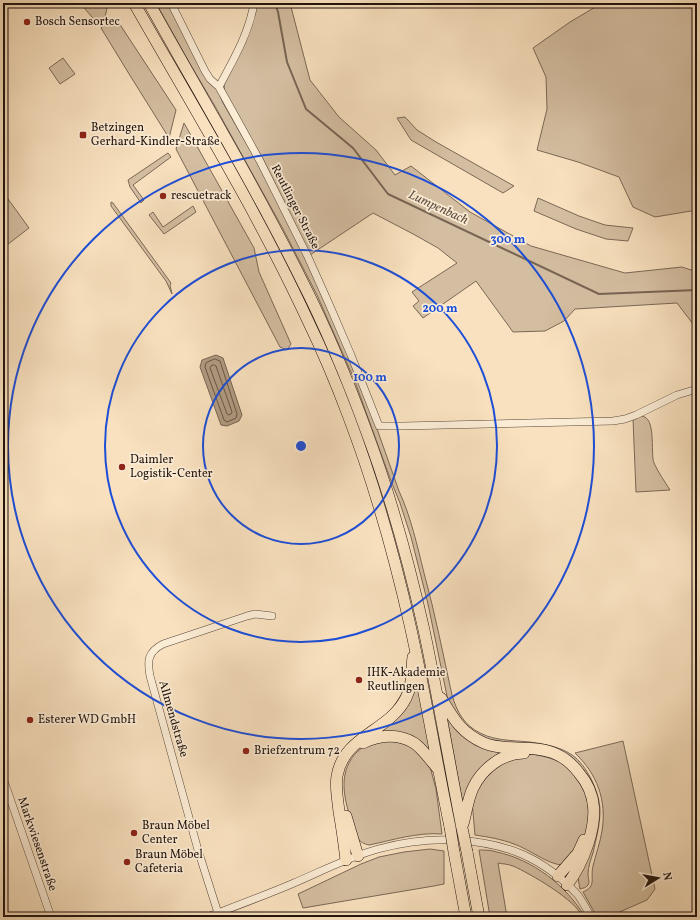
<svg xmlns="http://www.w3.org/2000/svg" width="700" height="920" font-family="Vollkorn,serif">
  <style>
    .green { fill: #d4bea1; stroke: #7a6856 }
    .water { fill: #b09b82; stroke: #776453 }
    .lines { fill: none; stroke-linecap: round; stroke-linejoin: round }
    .shore { stroke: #685647; stroke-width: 1 }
    .stream { stroke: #776453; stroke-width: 2 }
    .minor-casing { stroke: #574639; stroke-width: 8 }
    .highway-casing { stroke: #21120c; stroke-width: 12 }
    .minor { stroke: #fbecd5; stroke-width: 7 }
    .highway { stroke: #f9e1bf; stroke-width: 11 }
    .highway-bridge-casing { stroke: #21120c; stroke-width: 12; stroke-linecap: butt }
    .highway-bridge { stroke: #f9e1bf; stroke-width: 11 }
    .ring { fill: none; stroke: #1d4ed8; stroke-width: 2 }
    .poi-dot { fill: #8f2418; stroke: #fbecd5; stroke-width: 1.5 }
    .labels { text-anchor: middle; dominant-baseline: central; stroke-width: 3.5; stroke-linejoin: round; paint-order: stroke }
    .poi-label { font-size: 12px; fill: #21120c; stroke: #fbecd5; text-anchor: start }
    .street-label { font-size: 12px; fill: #21120c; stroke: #fbecd5 }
    .water-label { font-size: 13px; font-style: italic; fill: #615041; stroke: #fbecd5 }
    .centre { fill: #1d4ed8; stroke: #fbecd5; stroke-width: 2 }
    .ring-label { font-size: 12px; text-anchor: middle; font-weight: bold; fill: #1d4ed8; stroke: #fbecd5; stroke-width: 3.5; stroke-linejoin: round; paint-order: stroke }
  </style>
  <rect width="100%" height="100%" fill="#f9e1bf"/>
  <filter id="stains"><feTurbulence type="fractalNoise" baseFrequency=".005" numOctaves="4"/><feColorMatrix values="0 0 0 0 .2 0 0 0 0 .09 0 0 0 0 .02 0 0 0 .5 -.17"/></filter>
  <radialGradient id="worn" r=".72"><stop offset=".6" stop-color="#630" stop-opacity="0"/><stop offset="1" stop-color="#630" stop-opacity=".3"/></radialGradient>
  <path class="green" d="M 80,3 L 101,3 L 107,8 L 105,17 L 97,23 Z
    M 156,3 L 168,3 L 217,89 L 223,103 L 257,162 L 306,258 L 343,341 L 376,426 L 399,491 C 411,517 417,545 424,573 C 435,613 443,654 452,695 C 457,712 464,725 480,733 C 497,742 519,740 537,743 C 549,745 562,748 572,755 C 587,765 600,793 600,811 C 600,825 596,839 593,853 C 591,859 588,867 588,874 C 588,878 590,882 588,885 C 586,888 583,888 580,889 L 578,878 L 597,811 L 568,758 L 496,743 L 470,731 L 452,710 L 447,696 L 428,604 L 411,537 L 400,503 L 391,481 L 354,379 L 317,295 L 283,229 L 216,108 L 189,62 Z
    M 257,3 L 290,3 L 310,80 L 339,117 L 376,150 L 395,175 L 411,166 L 470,212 L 531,246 L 625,273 L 682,267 L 697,272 L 697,322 L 693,324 L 677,303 L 575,309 L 564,321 L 545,331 L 513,332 L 476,281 L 423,318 L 413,306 L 419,301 L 412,292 L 457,263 L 438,248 L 415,235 L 373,213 L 310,255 L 263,159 L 225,96 L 224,85 Z
    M 602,3 L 697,3 L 697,210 L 655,217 L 633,207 L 619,177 L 578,162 L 537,150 L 547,109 L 546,77 L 533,48 L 570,22 Z
    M 109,20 L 119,23 L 176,110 L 169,138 L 126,69 L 101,28 Z
    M 63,58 L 75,74 L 60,84 L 49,68 Z
    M 405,117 L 417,130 L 436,142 L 514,186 L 503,193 L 411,140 L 397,118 Z
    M 184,123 L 254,248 L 259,272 L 291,344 L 287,350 L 280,347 L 176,149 Z
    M 168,153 L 171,157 L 133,185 L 144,200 L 141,203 L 130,187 L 128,180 Z
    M 3,192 L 29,228 L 3,248 Z
    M 538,198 L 579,216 L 605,225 L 633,228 L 628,241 L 606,239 L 576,229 L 534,211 Z
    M 111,202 L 113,203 L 171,283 L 170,285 L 172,294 L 166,281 L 111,206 Z
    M 193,206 L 196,212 L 164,234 L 149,215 L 153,212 L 163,227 Z
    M 641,416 C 657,417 650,452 654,463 C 658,472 665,482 670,490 L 636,492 L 633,419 Z
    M 417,670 L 434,755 L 378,731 Z
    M 446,712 L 450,718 L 504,751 L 497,757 L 464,810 Z
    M 380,739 L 414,745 L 429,763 L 436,789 L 442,834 C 418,832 393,840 369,845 C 364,844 360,842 357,837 C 355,834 354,829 353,825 C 346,806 339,782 349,763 C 355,750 367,744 380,739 Z
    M 623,741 L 655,889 L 647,900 L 608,917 L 597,917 L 583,892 C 597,886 590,879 593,866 C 596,854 600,843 602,831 C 607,800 597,774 575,753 Z
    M 531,754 C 542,756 554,758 563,764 C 587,780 596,816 582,841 C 579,848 568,858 562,865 C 547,864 529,849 514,844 C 501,839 488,837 475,835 L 472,801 L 476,790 L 490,769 L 521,755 Z
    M 430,849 L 444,851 L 444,884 L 434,886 L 303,908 L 298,894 L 361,864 L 379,857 L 404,852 Z
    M 479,850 C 485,850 491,850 497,852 C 533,860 566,885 585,917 L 582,917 C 578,901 529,873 513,866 C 508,864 503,864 498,863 L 507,917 L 490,917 Z"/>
  <path class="water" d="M 216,355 L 223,358 L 242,415 L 239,421 L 227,426 L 221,425 L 200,367 L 202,360 Z"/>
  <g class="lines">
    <path class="shore" d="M 215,359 L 220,361 L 237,414 L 236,418 L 227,422 L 224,420 L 205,367 L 206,363 Z
      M 214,365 L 216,366 L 232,412 L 231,414 L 229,415 L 227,414 L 210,368 L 211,366 Z"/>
    <path class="stream" d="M 275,3 L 278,12 L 287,62 L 306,109 L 353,148 L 388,194 L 599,294 L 697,290"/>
    <defs>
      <path id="minor" d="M 171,3 L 205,71 L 210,79 L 219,87 L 260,161 L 308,257 L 329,304 L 351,355 L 379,426 L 403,426 L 613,421 L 625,419 L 636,415 L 677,395 L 697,389
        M 219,87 C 233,60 249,34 254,3
        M 3,778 L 51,917
        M 218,913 L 198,850 L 150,676 C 147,660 148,652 163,644 L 247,616 L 255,614 L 272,616
        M 207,917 C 236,906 266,895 294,883 C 322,871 349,857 378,849 C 404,842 429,839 456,840 C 506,843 542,857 577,894 C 582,900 587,910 591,917"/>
      <path id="highway" d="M 134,3 C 194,108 257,211 308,321 C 323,352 336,383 348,415 C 374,483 394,554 410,625 C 425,692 436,760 450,827
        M 149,3 C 200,95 255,186 302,281 C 327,330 348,381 367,433 C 391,497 409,563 424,630 C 438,696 449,762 462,828
        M 441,698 C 453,718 461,733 484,743 C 505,752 534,744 556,754 C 565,758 573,765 579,773 C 598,795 596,819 588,844 C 583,859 577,872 567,885
        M 363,743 C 379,735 398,733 414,743 C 421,747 432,762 438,769
        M 346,816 L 358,856
        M 463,824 C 466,814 468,798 473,788 C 482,769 502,753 524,753
        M 454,852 L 466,917
        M 467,852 L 479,917
        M 346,860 C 344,844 342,828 339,812 C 338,800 335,788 337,776 C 344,735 389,732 406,698 C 413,684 411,672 413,657
        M 558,876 L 578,853 L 584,840"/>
    </defs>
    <use href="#minor" class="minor-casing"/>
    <use href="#highway" class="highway-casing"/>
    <use href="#minor" class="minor"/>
    <use href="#highway" class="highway"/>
    <defs>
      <path id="highway-bridge" d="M 450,827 L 454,852
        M 462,828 L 467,852"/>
    </defs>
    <use href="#highway-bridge" class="highway-bridge-casing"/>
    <use href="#highway-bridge" class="highway-bridge"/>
  </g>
  <g class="ring">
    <circle cx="301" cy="446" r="98"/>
    <circle cx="301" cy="446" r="196"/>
    <circle cx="301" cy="446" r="293"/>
  </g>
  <g class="poi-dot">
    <circle cx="27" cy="22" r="4"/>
    <rect x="79" y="131" width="8" height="8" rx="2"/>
    <circle cx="163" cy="196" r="4"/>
    <circle cx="122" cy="467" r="4"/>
    <circle cx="359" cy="680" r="4"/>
    <circle cx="30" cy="720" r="4"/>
    <circle cx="246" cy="751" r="4"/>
    <circle cx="134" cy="833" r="4"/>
    <circle cx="127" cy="862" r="4"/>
  </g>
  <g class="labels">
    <g class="poi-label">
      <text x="35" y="22">Bosch Sensortec</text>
      <text x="91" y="128">Betzingen<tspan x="91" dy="14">Gerhard-Kindler-Straße</tspan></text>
      <text x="171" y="196">rescuetrack</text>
      <text x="130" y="460">Daimler<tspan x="130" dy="14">Logistik-Center</tspan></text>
      <text x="367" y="673">IHK-Akademie<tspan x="367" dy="14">Reutlingen</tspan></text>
      <text x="38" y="720">Esterer WD GmbH</text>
      <text x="254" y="751">Briefzentrum 72</text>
      <text x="142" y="826">Braun Möbel<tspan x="142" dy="14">Center</tspan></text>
      <text x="135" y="855">Braun Möbel<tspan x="135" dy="14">Cafeteria</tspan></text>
    </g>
    <g class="street-label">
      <text transform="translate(295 207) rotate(63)">Reutlinger Straße</text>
      <text transform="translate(173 719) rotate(74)">Allmendstraße</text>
      <text transform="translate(37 844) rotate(71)">Markwiesenstraße</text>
    </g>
    <g class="water-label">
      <text transform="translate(438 208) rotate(25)">Lumpenbach</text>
    </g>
  </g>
  <circle cx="301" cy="446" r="6" class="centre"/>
  <g class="ring-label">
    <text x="508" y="243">300 m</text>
    <text x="440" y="312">200 m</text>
    <text x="370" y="381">100 m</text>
  </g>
  <rect width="700" height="920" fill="none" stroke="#f9e1bf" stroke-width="16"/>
  <rect x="4" y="4" width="692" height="912" fill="none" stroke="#21120c" stroke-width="2"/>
  <rect x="8" y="8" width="684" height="904" fill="none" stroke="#21120c"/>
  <g transform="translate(658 878) rotate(79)" stroke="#fbecd5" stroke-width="3" paint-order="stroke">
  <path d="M0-3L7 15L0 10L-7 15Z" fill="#21120c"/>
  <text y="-6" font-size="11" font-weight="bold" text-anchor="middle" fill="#21120c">N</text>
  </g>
  <rect width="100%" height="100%" filter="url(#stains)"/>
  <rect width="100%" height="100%" fill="url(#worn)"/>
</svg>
